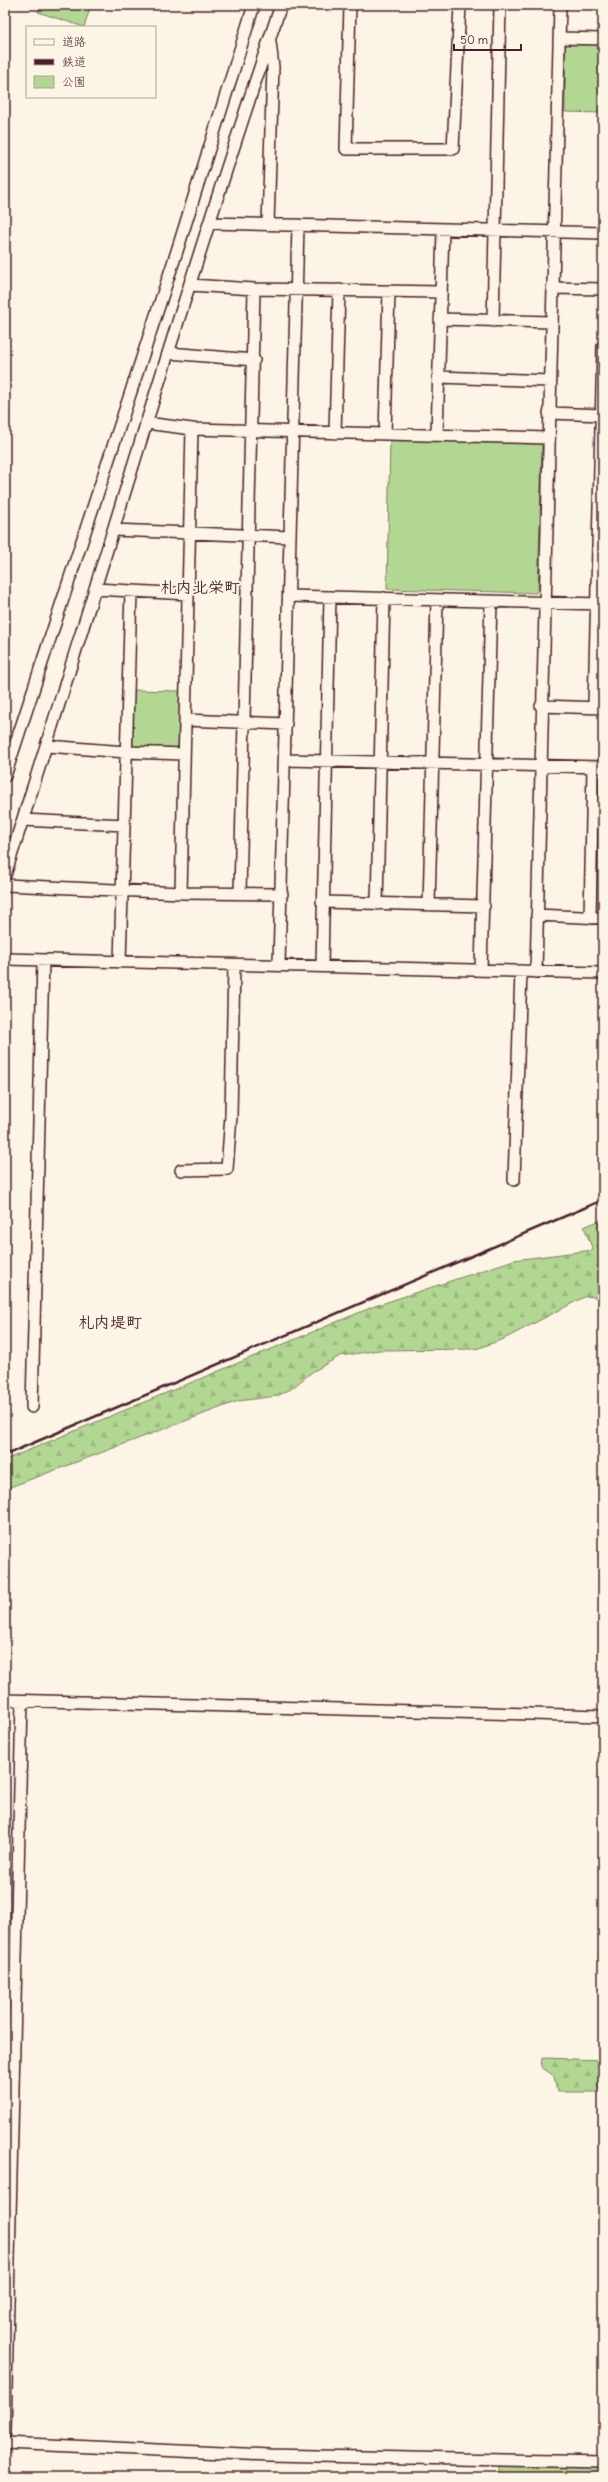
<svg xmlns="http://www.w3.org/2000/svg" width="608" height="2482" font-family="Delius,'Klee One',sans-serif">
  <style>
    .forest { fill: url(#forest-firs); stroke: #7e7b5e }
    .park { fill: #b2d792; stroke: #7e7b5e }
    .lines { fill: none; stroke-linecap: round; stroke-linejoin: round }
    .minor-casing { stroke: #4a1f2b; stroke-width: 14 }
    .minor { stroke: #fcf5e5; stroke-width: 11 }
    .rail { stroke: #4a1f2b; stroke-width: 2.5 }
    .labels { text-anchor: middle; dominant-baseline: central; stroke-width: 4; stroke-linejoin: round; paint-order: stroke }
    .quarter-label { font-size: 16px; font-weight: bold; fill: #4a1f2b; stroke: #fcf5e5 }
  </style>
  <defs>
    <pattern id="forest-firs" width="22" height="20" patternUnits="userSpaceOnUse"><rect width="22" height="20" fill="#b2d792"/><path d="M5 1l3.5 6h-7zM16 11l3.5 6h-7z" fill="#9bb87e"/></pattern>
  </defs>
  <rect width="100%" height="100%" fill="#fcf5e5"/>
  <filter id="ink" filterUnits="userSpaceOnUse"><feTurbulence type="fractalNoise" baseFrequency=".025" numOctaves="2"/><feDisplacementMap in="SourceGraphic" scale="8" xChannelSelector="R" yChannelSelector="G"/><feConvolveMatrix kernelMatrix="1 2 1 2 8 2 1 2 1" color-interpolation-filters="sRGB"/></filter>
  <g filter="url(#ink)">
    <path class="forest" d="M 603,1219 L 603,1298 L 586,1296 L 504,1339 L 476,1349 L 379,1350 L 340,1356 L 312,1372 L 291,1389 L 277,1396 L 238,1401 L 5,1489 L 5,1460 L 375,1306 L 514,1260 L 593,1250 L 584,1227 Z
      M 542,2058 L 603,2060 L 603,2092 L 557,2092 L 554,2076 L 541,2067 Z
      M 499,2466 L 603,2468 L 603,2477 L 499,2477 Z"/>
    <path class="park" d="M 40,5 L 91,5 L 84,27 L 38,12 Z
      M 569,43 L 603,44 L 603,113 L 565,112 L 565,46 Z
      M 390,440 L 540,443 L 542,446 L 538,590 L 536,593 L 387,589 Z
      M 133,690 L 180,691 L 179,745 L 176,748 L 133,747 L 131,744 Z"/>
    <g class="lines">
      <defs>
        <path id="minor" d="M 350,5 L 346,149 L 453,149 L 460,5
          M 559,38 L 603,39
          M 209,223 L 603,233
          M 268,224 L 273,67 L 270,42
          M 190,285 L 254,289 L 441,292
          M 552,288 L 603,289
          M 440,319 L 552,322
          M 493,321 L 500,5
          M 169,353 L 254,360
          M 438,377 L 550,381
          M 549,413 L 603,415
          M 146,423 L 192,429 L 548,438
          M 335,433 L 339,290
          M 385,434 L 389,291
          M 437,435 L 443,229
          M 113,530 L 290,537
          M 95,589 L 188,594
          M 289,596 L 602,604
          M 541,706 L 603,708
          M 594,707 L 603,346
          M 185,720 L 286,724
          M 47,746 L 126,752 L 184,754
          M 285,760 L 603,767
          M 5,776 L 177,251 L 254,5
          M 23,820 L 124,825
          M 5,875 C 98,586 183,293 281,5
          M 5,885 L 181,893 L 282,894
          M 181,893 L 192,429
          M 240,894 L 254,289
          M 322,902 L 484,906
          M 377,904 L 384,598
          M 429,905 L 437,600
          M 537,915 L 603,918
          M 590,918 L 593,767
          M 5,959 L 603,973
          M 120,962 L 131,592
          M 279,965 L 298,225
          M 322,966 L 330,597
          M 481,970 L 491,601
          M 536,972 L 560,5
          M 181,1170 L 227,1169 L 231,1116 L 234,965
          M 514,1180 L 521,971
          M 32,1407 L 43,960
          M 5,1700 L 603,1716
          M 5,2432 L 22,1701
          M 5,2443 L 269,2455 L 603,2462"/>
      </defs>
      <use href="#minor" class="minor-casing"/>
      <use href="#minor" class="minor"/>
      <path class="rail" d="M 5,1455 L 603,1200"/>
    </g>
  </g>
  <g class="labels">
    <g class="quarter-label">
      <text x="200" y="587">札内北栄町</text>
      <text x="110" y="1322">札内堤町</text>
    </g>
  </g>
  <rect width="608" height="2482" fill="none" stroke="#fcf5e5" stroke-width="20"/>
  <rect x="10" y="10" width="588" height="2462" fill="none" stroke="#4a1f2b" stroke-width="1.5" filter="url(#ink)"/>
  <rect x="26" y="26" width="130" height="72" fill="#fcf5e5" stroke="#b59f9b"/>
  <rect x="34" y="39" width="20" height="6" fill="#fcf5e5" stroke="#b59f9b"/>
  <text x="62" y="46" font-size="12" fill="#4a1f2b">道路</text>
  <rect x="34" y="59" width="20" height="6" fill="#4a1f2b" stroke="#b59f9b"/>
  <text x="62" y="66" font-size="12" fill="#4a1f2b">鉄道</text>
  <rect x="34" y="76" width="20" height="12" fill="#b2d792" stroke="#b59f9b"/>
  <text x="62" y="86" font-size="12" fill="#4a1f2b">公園</text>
  <path d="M454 44v6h67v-6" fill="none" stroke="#4a1f2b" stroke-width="2"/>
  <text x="460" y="44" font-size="12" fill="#4a1f2b" stroke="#fcf5e5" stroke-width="3" paint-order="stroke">50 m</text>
</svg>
